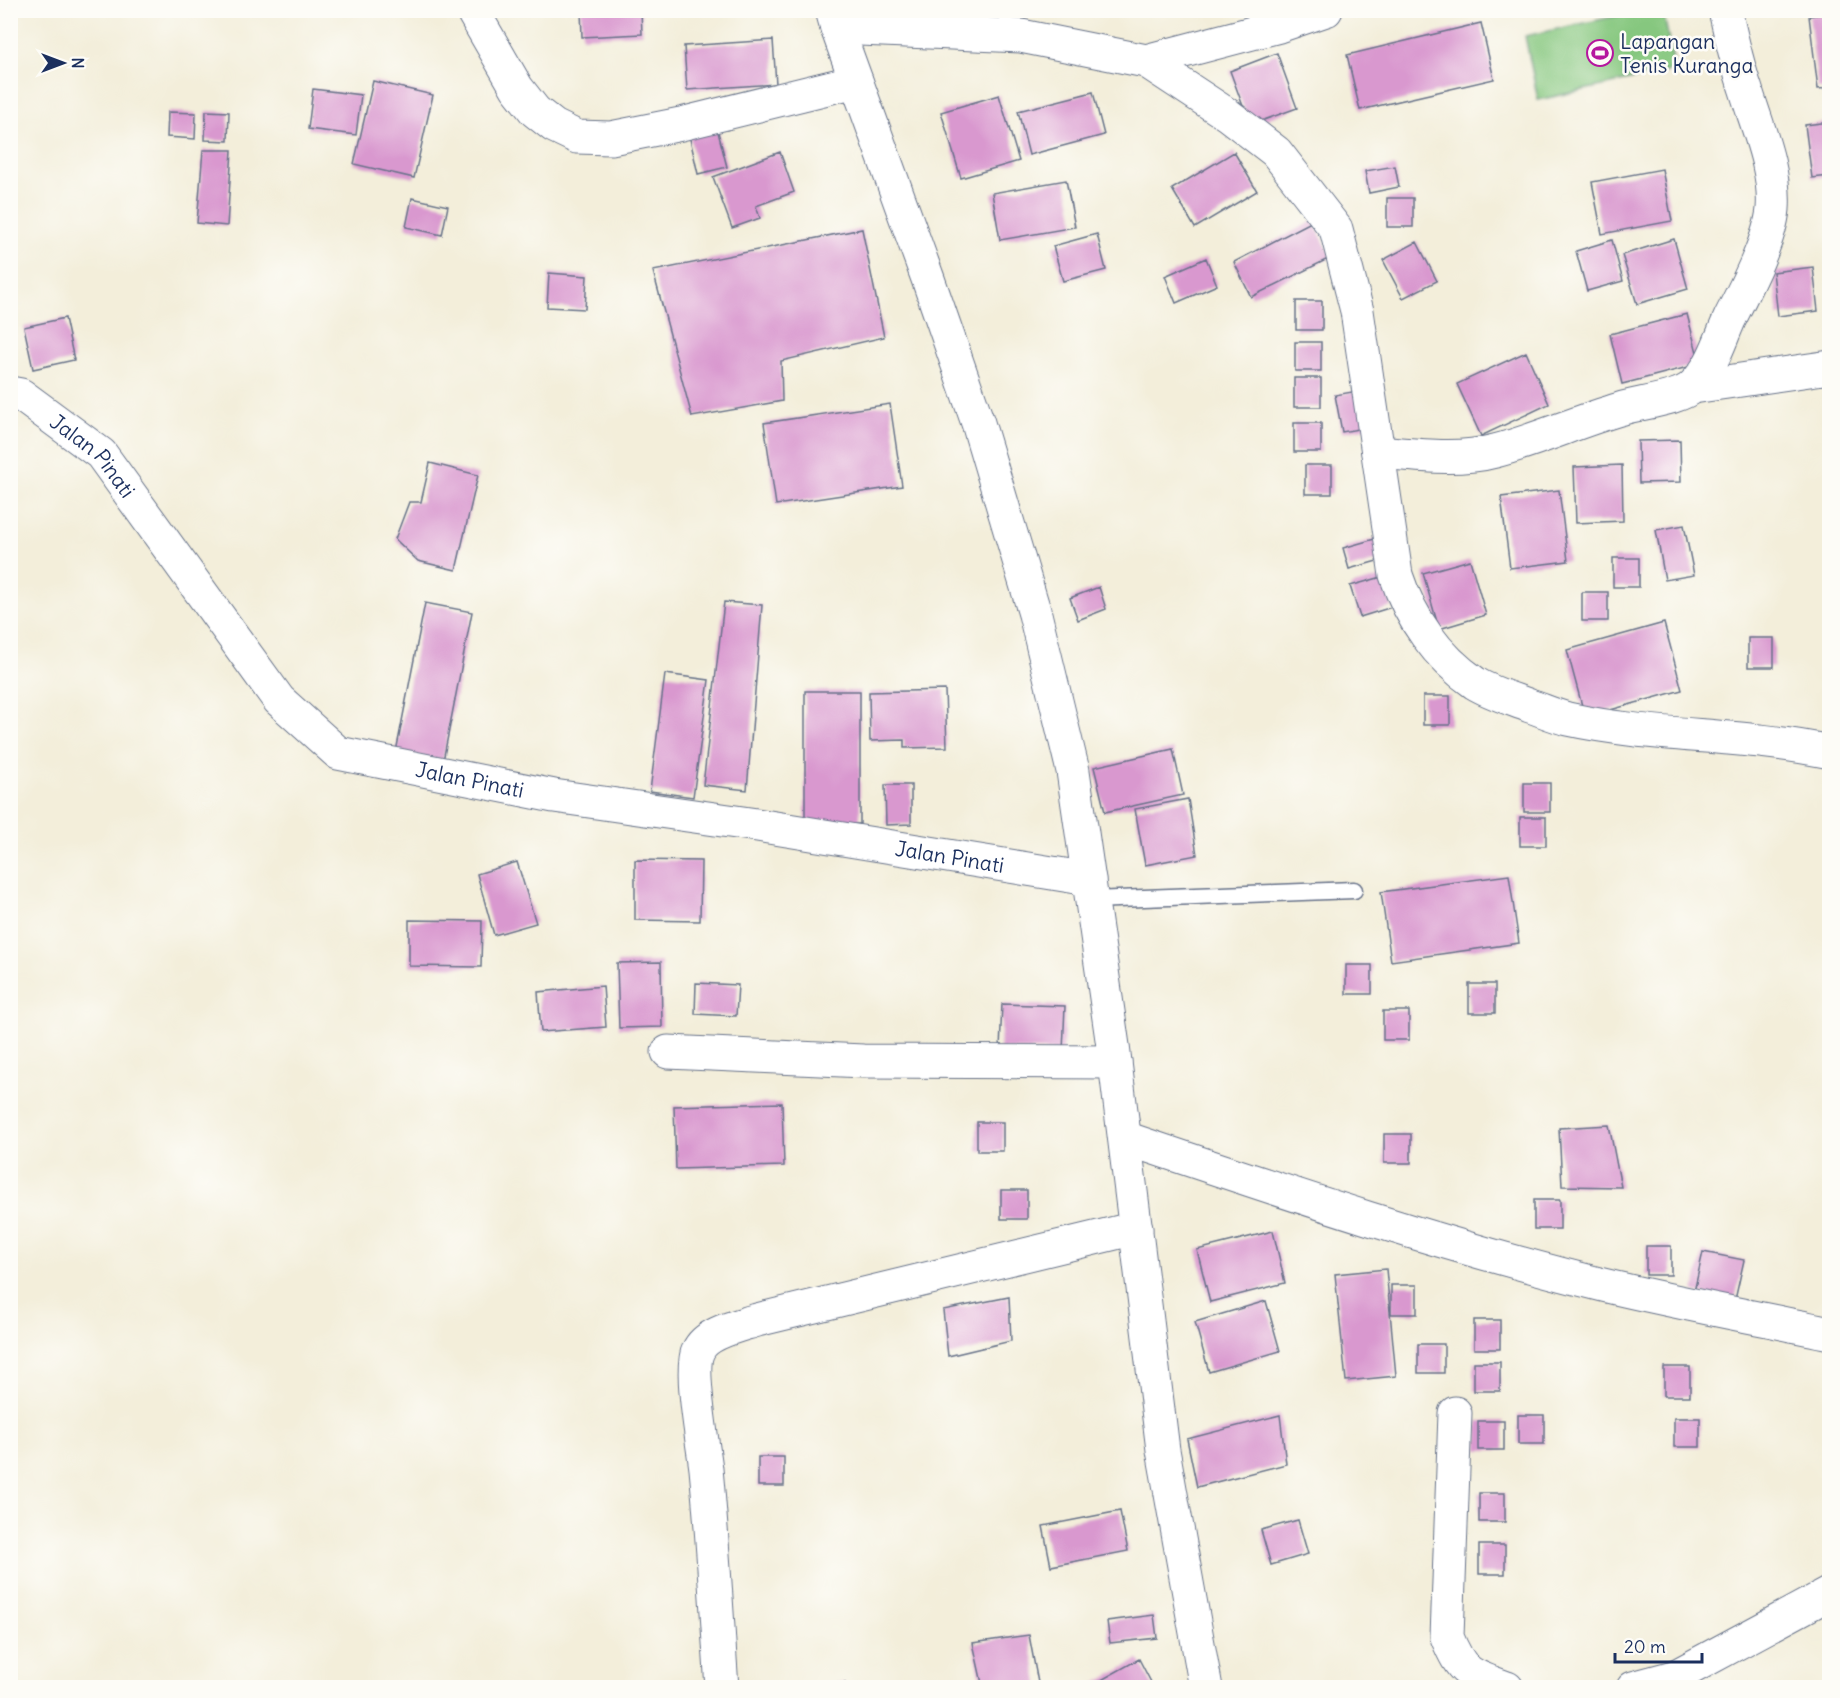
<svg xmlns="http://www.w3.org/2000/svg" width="1840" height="1698" font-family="Delius,sans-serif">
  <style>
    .green { fill: #86c77f; stroke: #507b6e; stroke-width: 1.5 }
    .building { fill: #d998cf }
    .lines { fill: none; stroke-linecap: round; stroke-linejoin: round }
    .lane-casing { stroke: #677289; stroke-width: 19 }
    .street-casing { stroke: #677289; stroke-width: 35 }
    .secondary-casing { stroke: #677289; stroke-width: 35 }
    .lane { stroke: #fff; stroke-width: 16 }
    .street { stroke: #fff; stroke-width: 33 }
    .secondary { stroke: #fff; stroke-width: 33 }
    .labels { text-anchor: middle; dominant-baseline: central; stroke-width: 5; stroke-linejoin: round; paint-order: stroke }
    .poi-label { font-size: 21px; fill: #1b2f5e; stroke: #fdfcf7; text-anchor: start }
    .street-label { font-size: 21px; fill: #1b2f5e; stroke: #fdfcf7 }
  </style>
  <rect width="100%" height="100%" fill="#fdfcf7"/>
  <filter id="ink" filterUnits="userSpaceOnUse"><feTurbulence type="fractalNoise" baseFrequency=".0167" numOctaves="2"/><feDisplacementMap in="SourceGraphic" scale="12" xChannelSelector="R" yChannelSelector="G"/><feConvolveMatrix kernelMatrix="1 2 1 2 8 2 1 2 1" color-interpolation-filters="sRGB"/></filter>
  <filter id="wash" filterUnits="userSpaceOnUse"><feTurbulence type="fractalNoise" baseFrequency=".008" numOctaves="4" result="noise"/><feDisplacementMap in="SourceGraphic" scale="24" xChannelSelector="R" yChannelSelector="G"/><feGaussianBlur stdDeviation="1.35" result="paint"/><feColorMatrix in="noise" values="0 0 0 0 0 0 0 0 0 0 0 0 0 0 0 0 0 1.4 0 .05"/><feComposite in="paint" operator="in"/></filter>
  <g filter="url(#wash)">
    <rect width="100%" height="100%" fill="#f3eeda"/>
    <path class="green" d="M 1639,11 L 1663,11 L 1675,70 L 1538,100 L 1525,36 Z"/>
    <g id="blocks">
      <path class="building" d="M 581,10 L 641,10 L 642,34 L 582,37 Z
        M 730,10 L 792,10 L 792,14 L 730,14 Z
        M 947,10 L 1037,10 L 1037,12 L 1008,17 L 963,14 Z
        M 1504,10 L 1524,10 L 1524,11 L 1505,16 Z
        M 1830,13 L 1830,88 L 1818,89 L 1809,16 Z
        M 1481,23 L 1494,79 L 1360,110 L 1347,55 Z
        M 773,40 L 776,84 L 687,90 L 684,46 Z
        M 1277,53 L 1297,108 L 1250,125 L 1230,71 Z
        M 373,81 L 433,95 L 414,178 L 354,164 Z
        M 313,89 L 361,95 L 356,135 L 308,129 Z
        M 1093,92 L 1104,135 L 1029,155 L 1018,111 Z
        M 999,95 L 1019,161 L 961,178 L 941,112 Z
        M 206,111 L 229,112 L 228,141 L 205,140 Z
        M 168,112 L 196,113 L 195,139 L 167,137 Z
        M 1830,122 L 1830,176 L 1812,178 L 1805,125 Z
        M 716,124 L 727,167 L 698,174 L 688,130 Z
        M 203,150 L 232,150 L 227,226 L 197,223 Z
        M 780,152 L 794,192 L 756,206 L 760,218 L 732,228 L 713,177 Z
        M 1234,152 L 1257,191 L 1195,228 L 1172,189 Z
        M 1395,166 L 1399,187 L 1369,193 L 1365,171 Z
        M 1662,169 L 1672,221 L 1602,234 L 1592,182 Z
        M 1066,180 L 1075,227 L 1000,240 L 992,193 Z
        M 412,198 L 448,206 L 442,235 L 406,227 Z
        M 1387,198 L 1413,198 L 1413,227 L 1387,227 Z
        M 1313,221 L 1332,257 L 1251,297 L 1234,262 Z
        M 862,229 L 884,337 L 781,361 L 782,401 L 692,417 L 653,271 Z
        M 1097,234 L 1106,270 L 1063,281 L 1053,246 Z
        M 1674,239 L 1688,289 L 1637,304 L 1622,255 Z
        M 1612,240 L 1623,281 L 1587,291 L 1576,251 Z
        M 1417,242 L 1437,281 L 1403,298 L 1383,260 Z
        M 1206,258 L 1217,285 L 1176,303 L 1165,276 Z
        M 1813,267 L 1818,311 L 1778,316 L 1773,272 Z
        M 549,273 L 587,276 L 585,309 L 547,307 Z
        M 1296,301 L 1322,301 L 1322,330 L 1296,330 Z
        M 1687,314 L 1700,364 L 1622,384 L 1610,334 Z
        M 65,318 L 74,360 L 33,369 L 24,327 Z
        M 1295,342 L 1321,342 L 1321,371 L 1295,371 Z
        M 1526,352 L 1549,404 L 1481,436 L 1457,384 Z
        M 1294,378 L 1321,378 L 1321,407 L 1294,407 Z
        M 1363,390 L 1370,427 L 1342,432 L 1335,395 Z
        M 890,404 L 902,486 L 776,505 L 764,423 Z
        M 1294,423 L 1321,423 L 1321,452 L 1294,452 Z
        M 1680,440 L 1681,482 L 1639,483 L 1638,441 Z
        M 430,463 L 478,475 L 456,570 L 418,561 L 395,539 L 409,502 L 421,502 Z
        M 1305,465 L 1332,465 L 1332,494 L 1305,494 Z
        M 1622,465 L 1623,521 L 1576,523 L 1574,467 Z
        M 10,468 L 15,484 L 10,486 Z
        M 1559,490 L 1568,561 L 1510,568 L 1501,497 Z
        M 1684,525 L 1694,575 L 1665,580 L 1656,530 Z
        M 1378,538 L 1384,559 L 1349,569 L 1343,548 Z
        M 1613,558 L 1639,558 L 1639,587 L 1613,587 Z
        M 1470,560 L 1486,615 L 1439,629 L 1423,573 Z
        M 1382,577 L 1392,607 L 1360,617 L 1350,586 Z
        M 1099,587 L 1106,609 L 1078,620 L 1070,598 Z
        M 1582,592 L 1608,592 L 1608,621 L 1582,621 Z
        M 724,602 L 762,605 L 747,790 L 703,785 Z
        M 425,603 L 472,612 L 443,761 L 396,752 Z
        M 1664,623 L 1682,690 L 1585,717 L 1567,650 Z
        M 1748,638 L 1774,638 L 1774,667 L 1748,667 Z
        M 665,674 L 709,680 L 693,797 L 650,791 Z
        M 945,690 L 947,747 L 904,748 L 904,740 L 870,741 L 869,692 Z
        M 805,691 L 860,691 L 860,824 L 805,824 Z
        M 1423,696 L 1450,696 L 1450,725 L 1423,725 Z
        M 1173,749 L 1183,795 L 1105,812 L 1094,767 Z
        M 1524,783 L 1550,783 L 1550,812 L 1524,812 Z
        M 885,785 L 911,785 L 911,824 L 886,825 Z
        M 1188,799 L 1197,855 L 1145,865 L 1135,809 Z
        M 1520,817 L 1546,817 L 1546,846 L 1520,846 Z
        M 635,860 L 701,861 L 700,921 L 635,920 Z
        M 517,862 L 536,923 L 494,935 L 477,874 Z
        M 1509,875 L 1519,943 L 1391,961 L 1381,892 Z
        M 409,920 L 482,921 L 481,967 L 409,966 Z
        M 661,962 L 662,1027 L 619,1028 L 617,963 Z
        M 1346,965 L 1372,965 L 1372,994 L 1346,994 Z
        M 696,983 L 738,985 L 736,1016 L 695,1014 Z
        M 1469,984 L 1495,984 L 1495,1013 L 1469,1013 Z
        M 603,986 L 606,1027 L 541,1032 L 538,992 Z
        M 1002,1004 L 1065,1006 L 1063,1051 L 1000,1049 Z
        M 1383,1011 L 1409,1011 L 1409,1040 L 1383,1040 Z
        M 782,1103 L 784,1166 L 676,1169 L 674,1106 Z
        M 977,1122 L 1003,1122 L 1003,1151 L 977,1151 Z
        M 1609,1125 L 1621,1187 L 1562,1186 L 1559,1128 Z
        M 1384,1134 L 1411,1134 L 1411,1163 L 1384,1163 Z
        M 1001,1190 L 1027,1190 L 1027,1219 L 1001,1219 Z
        M 1534,1200 L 1560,1200 L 1560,1229 L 1534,1229 Z
        M 1273,1231 L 1285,1283 L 1210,1302 L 1197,1250 Z
        M 1646,1246 L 1671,1246 L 1671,1275 L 1646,1275 Z
        M 1703,1252 L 1744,1260 L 1735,1300 L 1694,1292 Z
        M 1386,1269 L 1396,1376 L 1346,1381 L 1335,1274 Z
        M 1391,1285 L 1417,1285 L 1417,1314 L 1391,1314 Z
        M 1009,1297 L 1011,1341 L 948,1356 L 943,1310 Z
        M 1266,1301 L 1280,1351 L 1209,1372 L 1195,1322 Z
        M 1474,1320 L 1500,1320 L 1500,1349 L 1474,1349 Z
        M 1418,1344 L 1444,1344 L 1444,1373 L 1418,1373 Z
        M 1474,1362 L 1500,1362 L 1500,1391 L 1474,1391 Z
        M 1664,1367 L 1690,1367 L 1690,1396 L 1664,1396 Z
        M 1280,1415 L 1286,1464 L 1197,1487 L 1187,1439 Z
        M 1518,1415 L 1544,1415 L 1544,1444 L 1518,1444 Z
        M 1674,1418 L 1700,1418 L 1700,1447 L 1674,1447 Z
        M 1478,1421 L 1504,1421 L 1504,1450 L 1478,1450 Z
        M 758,1457 L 784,1457 L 784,1486 L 758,1486 Z
        M 1479,1493 L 1505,1493 L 1505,1522 L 1479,1522 Z
        M 1120,1511 L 1128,1551 L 1051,1566 L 1043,1526 Z
        M 1298,1520 L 1308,1554 L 1271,1565 L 1261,1530 Z
        M 1479,1545 L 1505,1545 L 1505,1574 L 1479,1574 Z
        M 1154,1615 L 1157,1638 L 1110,1643 L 1107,1621 Z
        M 1029,1635 L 1039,1688 L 983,1688 L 973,1643 Z
        M 1139,1659 L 1154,1688 L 1087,1688 Z
        M 818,1683 L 845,1683 L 845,1688 L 818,1688 Z"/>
    </g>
  </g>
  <g filter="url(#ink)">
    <use href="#blocks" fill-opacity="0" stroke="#677289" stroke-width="1.5"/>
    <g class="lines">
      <defs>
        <path id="lane" d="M 1092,900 L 1354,890"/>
        <g id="street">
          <path d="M 472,10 L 517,88 L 535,111 L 554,126 L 577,137 L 611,138 L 681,124 L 856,81"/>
          <path d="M 832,10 L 837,28 L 1021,36 L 1146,61 L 1279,26 L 1326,10"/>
          <path d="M 837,28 L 928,279 L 978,423 L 1035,614 L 1073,771 L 1113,1046 L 1163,1450 L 1206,1688"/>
          <path d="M 1146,61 L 1228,115 L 1276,152 L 1336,229 L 1357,311 L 1396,575 C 1410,618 1437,657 1475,683 C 1491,693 1512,699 1530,706 C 1542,710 1555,716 1568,719 C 1654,738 1743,733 1830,752"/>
          <path d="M 1693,387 L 1830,367"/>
          <path id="s1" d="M 10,393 L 21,395 L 101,454 L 279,700 L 338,753 L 554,796 L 757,825 L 1089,879"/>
          <path d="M 1378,452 C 1416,455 1458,461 1495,451 C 1538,440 1578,421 1620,409 C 1639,403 1680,399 1693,386 C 1713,367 1719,342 1730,318 C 1745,288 1770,241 1773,209 C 1776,169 1757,127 1746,90 C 1737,64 1731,37 1725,10"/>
          <path d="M 668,1052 L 863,1061 L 1115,1062"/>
          <path d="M 1125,1138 C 1282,1191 1441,1245 1603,1285 C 1678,1303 1754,1317 1830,1333"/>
          <path d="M 1455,1413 L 1447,1637 C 1462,1674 1470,1675 1507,1688"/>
          <path d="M 722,1688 C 717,1615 713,1541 706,1469 C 703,1444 689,1369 698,1351 C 706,1332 739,1326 757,1320 L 1136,1228"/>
        </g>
        <path id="secondary" d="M 1633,1688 L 1674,1677 L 1830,1593"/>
      </defs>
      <use href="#lane" class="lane-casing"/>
      <use href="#street" class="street-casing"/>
      <use href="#secondary" class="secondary-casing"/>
      <use href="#lane" class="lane"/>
      <use href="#street" class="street"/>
      <use href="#secondary" class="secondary"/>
    </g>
  </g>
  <defs>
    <symbol id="stadium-ring" viewBox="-11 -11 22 22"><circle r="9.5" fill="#fdfcf7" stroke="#b5179e" stroke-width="1.5"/><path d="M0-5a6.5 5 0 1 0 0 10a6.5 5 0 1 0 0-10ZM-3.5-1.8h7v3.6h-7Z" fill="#b5179e"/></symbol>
  </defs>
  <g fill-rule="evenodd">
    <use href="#stadium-ring" x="1585" y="38" width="30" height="30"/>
  </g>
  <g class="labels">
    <g class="poi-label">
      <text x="1620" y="41">Lapangan<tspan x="1620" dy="24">Tenis Kuranga</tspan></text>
    </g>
    <g class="street-label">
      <text stroke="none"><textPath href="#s1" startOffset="106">Jalan Pinati</textPath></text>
      <text stroke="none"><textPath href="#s1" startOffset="628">Jalan Pinati</textPath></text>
      <text stroke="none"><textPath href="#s1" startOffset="1114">Jalan Pinati</textPath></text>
    </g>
  </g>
  <rect width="1840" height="1698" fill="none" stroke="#fdfcf7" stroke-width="36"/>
  <g transform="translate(63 63) rotate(90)" stroke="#fdfcf7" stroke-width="4.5" paint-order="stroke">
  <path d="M0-4.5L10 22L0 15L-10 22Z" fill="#1b2f5e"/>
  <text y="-9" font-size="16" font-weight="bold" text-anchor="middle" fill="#1b2f5e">N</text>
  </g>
  <path d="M1615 1653v9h87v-9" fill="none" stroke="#1b2f5e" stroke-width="3"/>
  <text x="1624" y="1653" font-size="18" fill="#1b2f5e" stroke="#fdfcf7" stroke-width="4.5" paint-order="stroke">20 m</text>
</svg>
